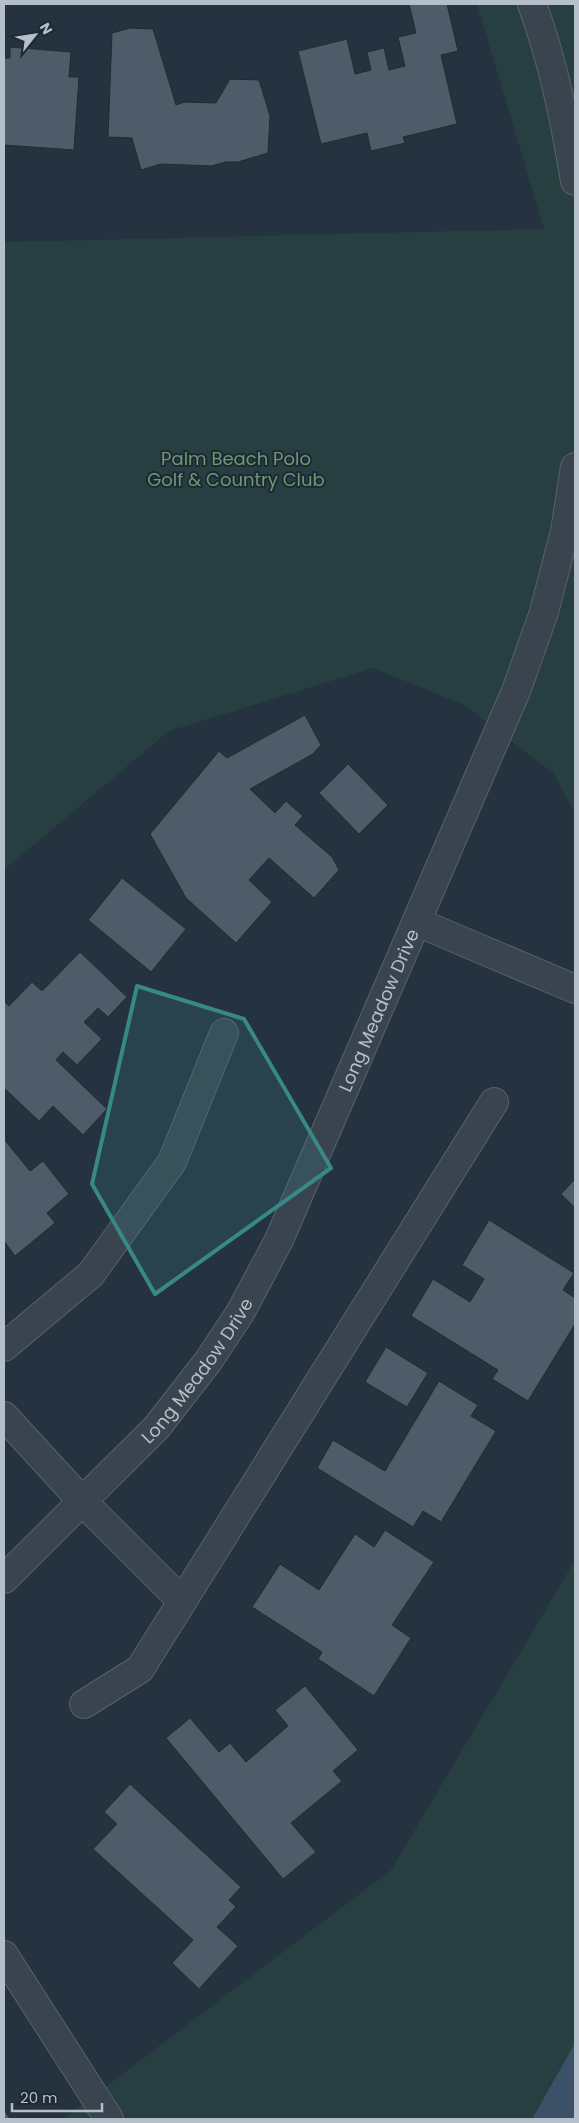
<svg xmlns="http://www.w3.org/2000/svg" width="579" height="2123" font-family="Poppins,sans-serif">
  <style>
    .green { fill: #273f40 }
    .water { fill: #3b5167 }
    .building { fill: #4e5b69; stroke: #202b36 }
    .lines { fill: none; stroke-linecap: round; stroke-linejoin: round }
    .minor-casing { stroke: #57626c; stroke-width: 30 }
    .minor { stroke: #39444f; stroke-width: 28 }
    .marked { fill: #388885; fill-opacity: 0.2; stroke: #388885; stroke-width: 4; stroke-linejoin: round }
    .labels { text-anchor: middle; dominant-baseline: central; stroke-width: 4; stroke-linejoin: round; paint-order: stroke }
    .park-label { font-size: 18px; fill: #6d9a74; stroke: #1e2934 }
    .street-label { font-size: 18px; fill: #b5bfc9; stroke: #1e2934 }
  </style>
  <rect width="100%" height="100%" fill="#25323f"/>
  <path class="green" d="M 477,4 L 575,4 L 575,814 L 554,774 L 464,705 L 373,668 L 169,731 L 4,870 L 4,242 L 544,229 Z
    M 575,1560 L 575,2043 L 532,2119 L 63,2119 L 391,1870 Z"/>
  <path class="water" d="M 575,2043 L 575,2119 L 532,2119 Z"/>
  <path class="building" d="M 409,4 L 447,4 L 458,51 L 441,55 L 457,124 L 403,137 L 405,143 L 371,151 L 367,133 L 321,144 L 298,51 L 347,39 L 355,74 L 371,70 L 367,52 L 384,48 L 389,70 L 405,66 L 398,37 L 416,33 Z
    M 130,28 L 153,29 L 176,105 L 185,102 L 216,103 L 230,79 L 259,80 L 270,116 L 268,153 L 238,162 L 226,162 L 211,166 L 161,164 L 141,170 L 132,138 L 108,137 L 112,33 Z
    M 10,47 L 71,52 L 69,77 L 79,77 L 74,150 L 4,145 L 4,58 L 10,58 Z
    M 305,715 L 321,745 L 313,754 L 250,789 L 275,813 L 286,801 L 303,816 L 295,825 L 332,857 L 339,870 L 314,898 L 269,858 L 249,880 L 272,902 L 236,943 L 186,898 L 150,834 L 219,751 L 227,758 Z
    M 348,764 L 388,805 L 359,834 L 319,793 Z
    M 122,878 L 186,929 L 151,972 L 88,920 Z
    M 80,952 L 127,997 L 108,1017 L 98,1008 L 84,1022 L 102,1039 L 77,1065 L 63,1052 L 56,1060 L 107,1109 L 83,1135 L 53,1106 L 39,1121 L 4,1088 L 4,1001 L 9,1006 L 32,982 L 42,991 Z
    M 4,1139 L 30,1171 L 43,1161 L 69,1194 L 47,1213 L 55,1223 L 15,1256 L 4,1241 Z
    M 575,1179 L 575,1208 L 561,1194 Z
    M 489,1220 L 574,1273 L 563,1290 L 575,1298 L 575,1324 L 528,1401 L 492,1379 L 498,1370 L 411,1316 L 433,1279 L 470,1302 L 484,1279 L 462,1265 Z
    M 386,1347 L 428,1373 L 407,1407 L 365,1382 Z
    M 439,1381 L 478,1405 L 471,1416 L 496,1431 L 441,1522 L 423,1511 L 413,1527 L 317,1468 L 333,1440 L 385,1471 Z
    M 385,1530 L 434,1562 L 392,1625 L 411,1638 L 374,1696 L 318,1659 L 322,1652 L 252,1607 L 280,1564 L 319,1590 L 355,1534 L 374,1547 Z
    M 305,1686 L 358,1750 L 333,1771 L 342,1781 L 291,1823 L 316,1852 L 283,1879 L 166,1738 L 190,1718 L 219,1752 L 230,1743 L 246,1762 L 288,1726 L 275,1710 Z
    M 130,1784 L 241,1887 L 229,1900 L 236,1907 L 217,1927 L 238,1946 L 199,1989 L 172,1963 L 193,1940 L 93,1849 L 117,1824 L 104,1812 Z
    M 4,2109 L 10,2119 L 4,2119 Z"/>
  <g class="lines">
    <defs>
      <g id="minor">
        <path d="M 532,4 C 553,61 565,121 575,181"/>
        <path d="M 417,922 L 575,989"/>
        <path d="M 4,1347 L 91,1274 L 172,1162 L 224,1033"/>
        <path d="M 4,1416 L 83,1502 L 182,1601"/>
        <path id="s1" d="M 4,1579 L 157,1427 L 209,1360 L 240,1313 L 279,1240 L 516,691 L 544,612 L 565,531 L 575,467"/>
        <path d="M 84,1704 L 140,1669 L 494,1102"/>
        <path d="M 4,1955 L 109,2119"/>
      </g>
    </defs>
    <use href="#minor" class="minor-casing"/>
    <use href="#minor" class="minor"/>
  </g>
  <path class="marked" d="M 137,986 L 244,1019 L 331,1168 L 155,1294 L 92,1184 Z"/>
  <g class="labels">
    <g class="park-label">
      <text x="236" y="458">Palm Beach Polo<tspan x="236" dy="21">Golf &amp; Country Club</tspan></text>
    </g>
    <g class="street-label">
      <text stroke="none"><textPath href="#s1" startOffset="690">Long Meadow Drive</textPath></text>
      <text stroke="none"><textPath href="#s1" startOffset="285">Long Meadow Drive</textPath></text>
    </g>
  </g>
  <rect width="579" height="2123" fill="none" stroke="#b5bfc9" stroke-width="10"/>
  <g transform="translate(35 35) rotate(60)" stroke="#1e2934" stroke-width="4" paint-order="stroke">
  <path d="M0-4L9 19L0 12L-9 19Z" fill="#b5bfc9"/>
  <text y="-8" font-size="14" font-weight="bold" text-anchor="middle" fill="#b5bfc9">N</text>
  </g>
  <path d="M12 2103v8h90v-8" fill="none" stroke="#b5bfc9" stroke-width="2.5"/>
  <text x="20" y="2103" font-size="15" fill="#b5bfc9" stroke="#1e2934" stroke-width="4" paint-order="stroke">20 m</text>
</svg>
